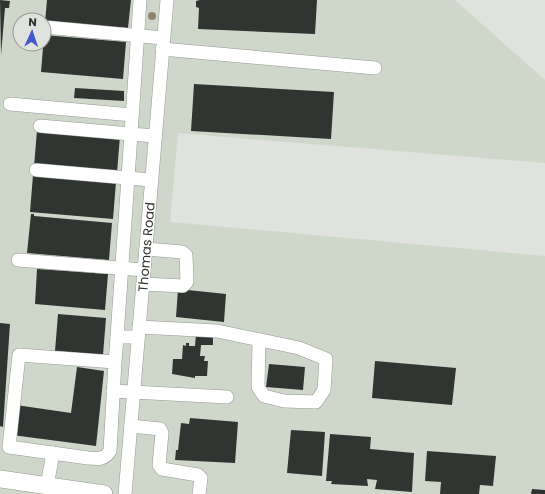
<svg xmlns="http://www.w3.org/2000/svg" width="545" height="494" font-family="Poppins,sans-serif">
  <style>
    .built { fill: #cfd7cb; fill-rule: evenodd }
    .building { fill: #303532 }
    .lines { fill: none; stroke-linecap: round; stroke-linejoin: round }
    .minor-casing { stroke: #959994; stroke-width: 14 }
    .major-casing { stroke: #959994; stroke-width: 18 }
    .minor { stroke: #fff; stroke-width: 13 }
    .major { stroke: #fff; stroke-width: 17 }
    .tree { fill: #8f856d }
    .labels { text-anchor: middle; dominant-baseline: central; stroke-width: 4; stroke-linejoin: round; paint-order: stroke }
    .street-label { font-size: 13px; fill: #30312f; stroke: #dfe2dd }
  </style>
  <rect width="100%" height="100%" fill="#dfe2dd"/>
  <path class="built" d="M 0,0 L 455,0 L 545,80 L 545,163 L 178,133 L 170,222 L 545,256 L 545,494 L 0,494 ZM 20,20 L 44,20 L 44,44 L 20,44 Z"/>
  <path class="building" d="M 0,0 L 10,1 L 9,8 L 5,8 L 1,55 Z
    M 47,0 L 131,0 L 128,28 L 45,22 Z
    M 200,0 L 317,0 L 315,34 L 198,29 L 199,8 L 196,7 L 196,1 Z
    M 44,35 L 126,42 L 123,79 L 41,72 Z
    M 194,84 L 334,92 L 331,139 L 191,131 Z
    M 75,88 L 124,91 L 124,101 L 74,98 Z
    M 37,130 L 120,136 L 117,173 L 34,167 Z
    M 33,175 L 116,182 L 113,219 L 30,212 Z
    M 31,214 L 34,214 L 34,216 L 112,223 L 109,260 L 27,253 Z
    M 37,269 L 108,274 L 105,310 L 35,304 Z
    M 178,289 L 226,294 L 224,322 L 176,317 Z
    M 58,314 L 106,318 L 103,355 L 55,351 Z
    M 0,323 L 10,324 L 3,427 L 0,426 Z
    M 196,334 L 213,335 L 213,345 L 201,345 L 200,356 L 205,356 L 204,361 L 208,361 L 207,376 L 195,376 L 195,378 L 172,374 L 173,359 L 182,359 L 183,345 L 186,346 L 186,343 L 189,343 L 189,346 L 195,346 Z
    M 375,361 L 456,368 L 452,405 L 372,398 Z
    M 269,364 L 305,367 L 303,390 L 266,387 Z
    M 77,367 L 104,371 L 96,446 L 12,435 L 16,405 L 71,413 Z
    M 190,418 L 238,422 L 235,463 L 175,460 L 176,450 L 178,450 L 181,423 L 189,424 Z
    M 291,430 L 325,432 L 322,476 L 287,473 Z
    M 330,434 L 371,437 L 370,449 L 414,453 L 412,492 L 375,489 L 377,480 L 367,479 L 368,486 L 331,484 L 332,481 L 326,481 Z
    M 427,451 L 496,456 L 493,486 L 480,485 L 479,494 L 440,494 L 441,482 L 425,481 Z
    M 532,489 L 545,490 L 545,494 L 531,494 Z"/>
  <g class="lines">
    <defs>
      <g id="minor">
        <path d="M 140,0 L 131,134 L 155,136"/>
        <path d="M 44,27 L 163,38"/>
        <path d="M 162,49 L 375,68"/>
        <path d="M 10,104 L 132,115"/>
        <path d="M 40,126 L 131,134 L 117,337"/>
        <path d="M 36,170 L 151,180"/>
        <path d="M 18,260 L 144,270"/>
        <path d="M 143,284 L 183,286 L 187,282 L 186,255 L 182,252 L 146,249"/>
        <path d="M 139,327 L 217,331 L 299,348 L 326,359 L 324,390 L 316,402 L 284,401 L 264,396 L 258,387 L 259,341"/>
        <path d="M 115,362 L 110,451 C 104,460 98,459 88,458 L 9,447 L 19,355 L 115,362 L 117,337 L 138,337"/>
        <path d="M 113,391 L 227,397"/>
        <path d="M 131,426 L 160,429 L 162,433 L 159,465 L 162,469 L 198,475 L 201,478 L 199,494"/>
        <path d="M 47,486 L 53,453"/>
        <path id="s1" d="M 125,494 L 167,0"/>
      </g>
      <path id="major" d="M 0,479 L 104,494"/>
    </defs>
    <use href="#minor" class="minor-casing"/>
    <use href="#major" class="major-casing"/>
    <use href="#minor" class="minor"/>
    <use href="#major" class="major"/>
  </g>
  <circle class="tree" cx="152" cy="16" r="4"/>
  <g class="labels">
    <g class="street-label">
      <text stroke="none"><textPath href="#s1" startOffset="248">Thomas Road</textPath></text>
    </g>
  </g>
  <g transform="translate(32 32) rotate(3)"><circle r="19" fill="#dfe2dd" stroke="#999b97"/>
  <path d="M0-3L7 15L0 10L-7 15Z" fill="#4257cb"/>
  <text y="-6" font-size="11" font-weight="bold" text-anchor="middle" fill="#30312f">N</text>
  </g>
</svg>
